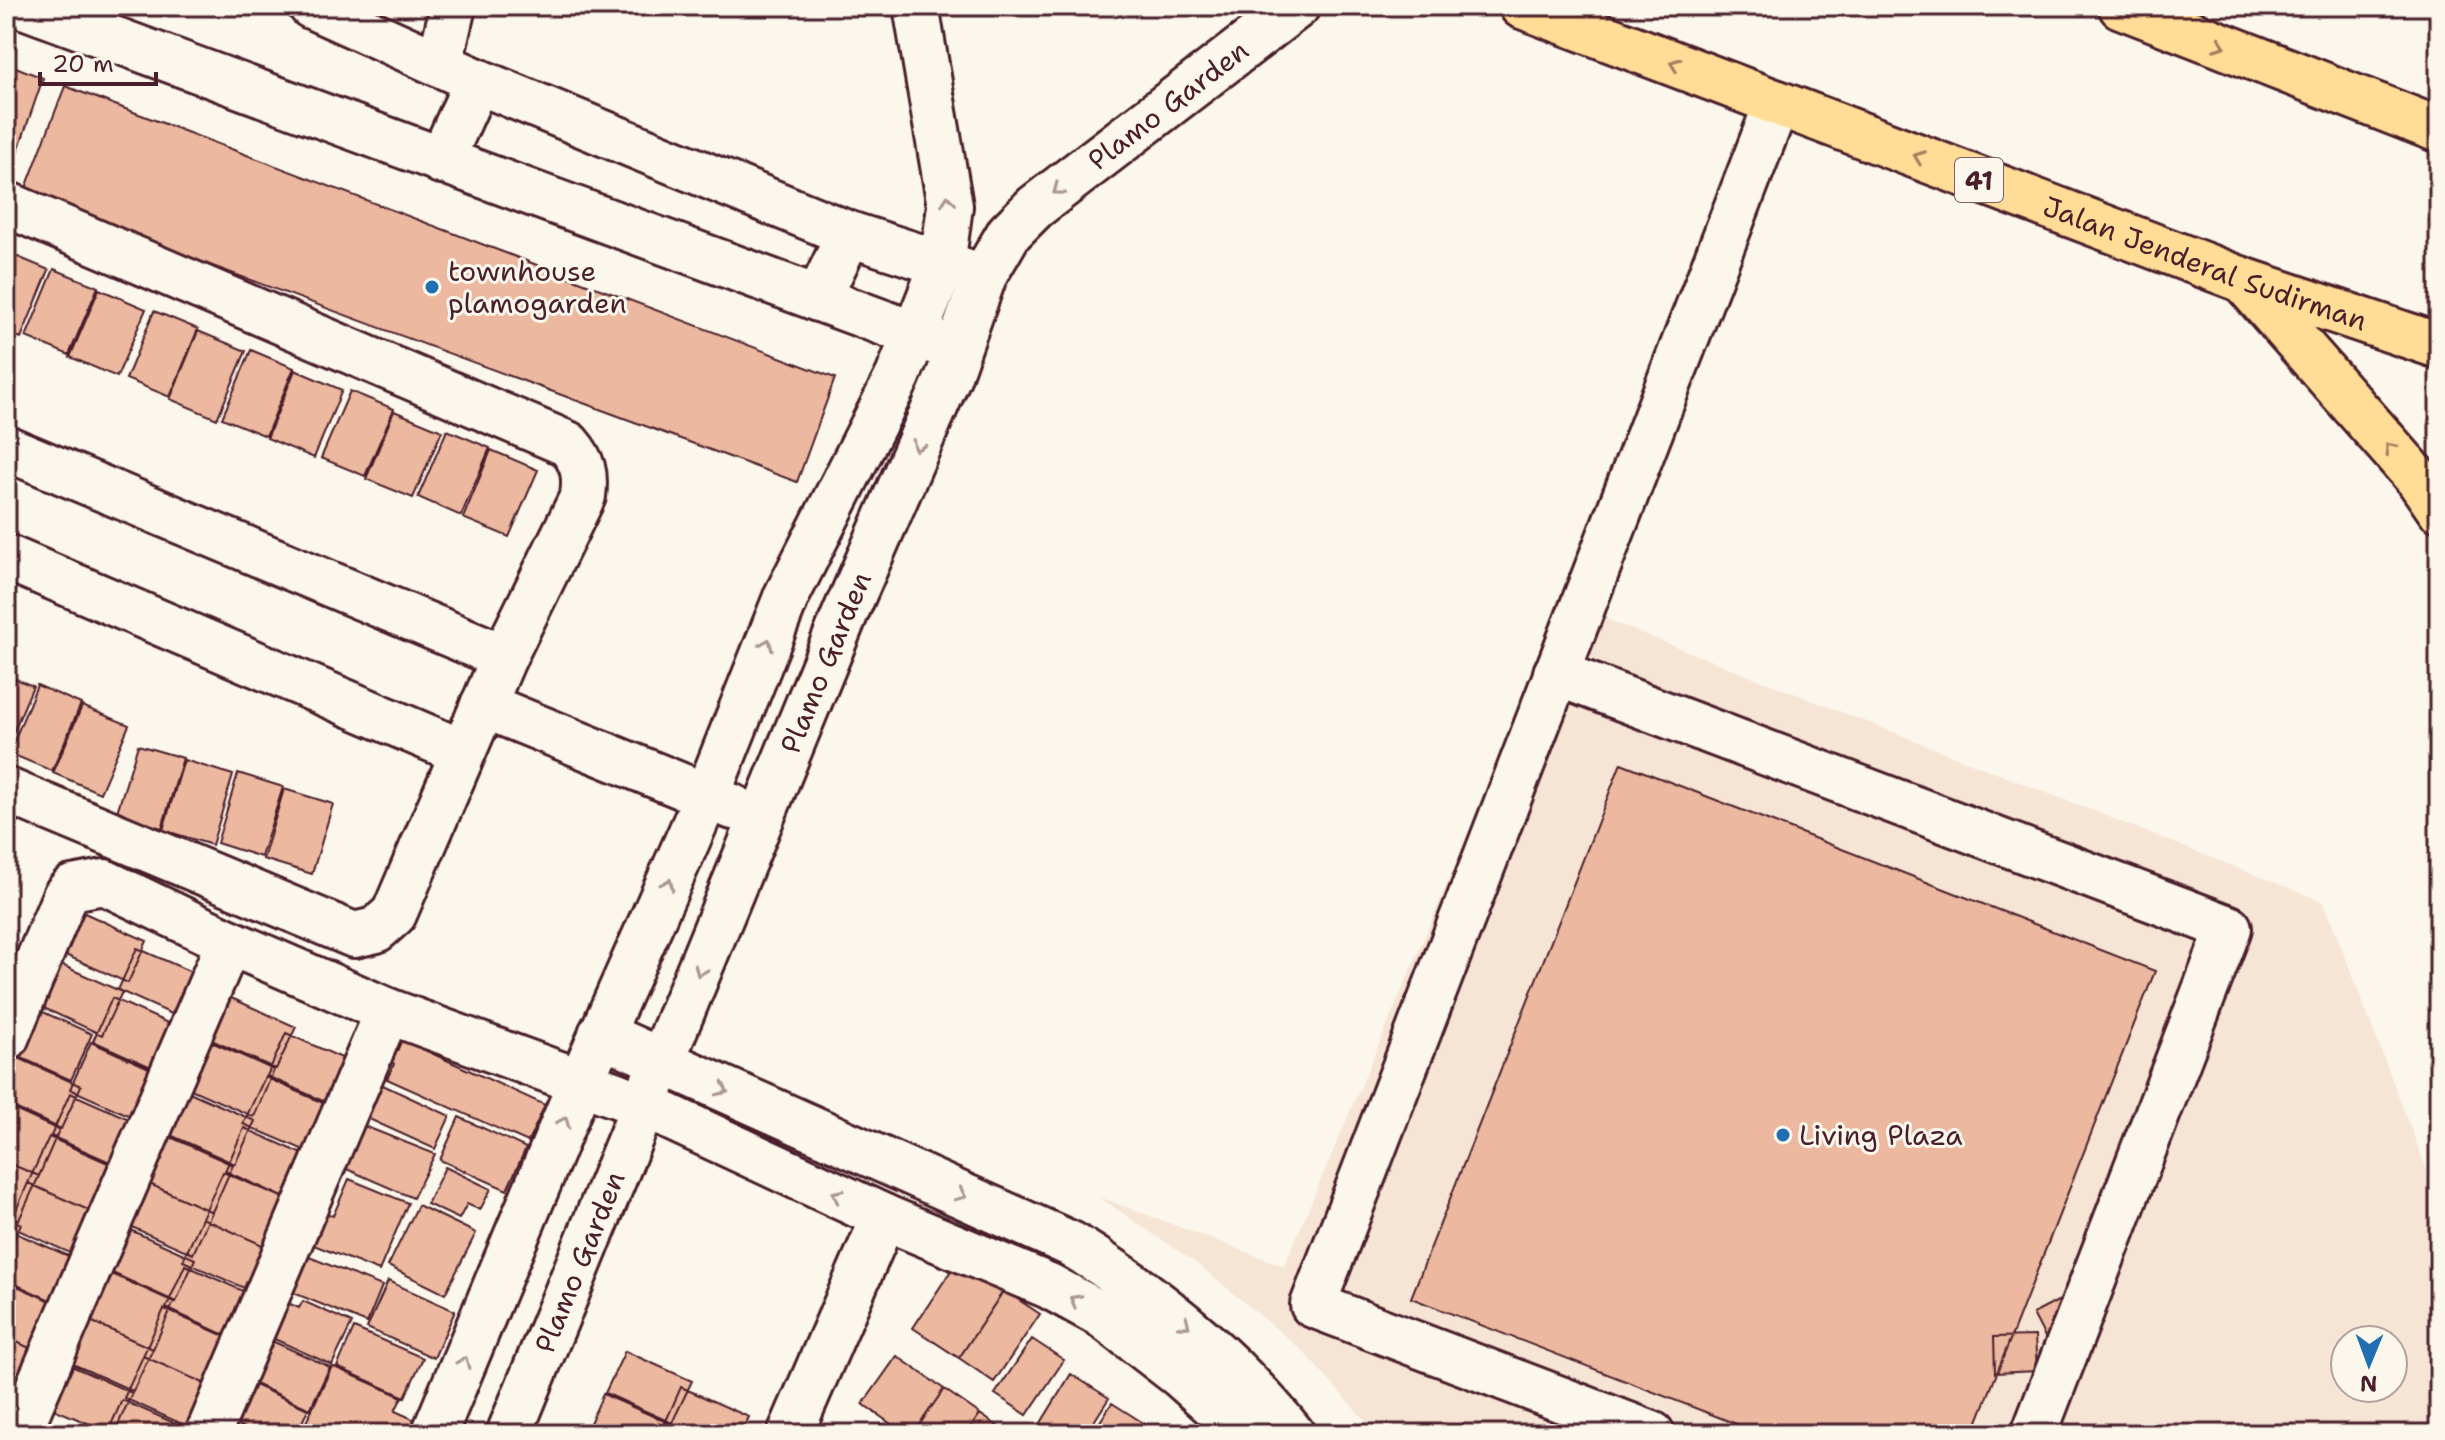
<svg xmlns="http://www.w3.org/2000/svg" width="2445" height="1440" font-family="'Shantell Sans',sans-serif">
  <style>
    .built { fill: #f6e4d5; fill-rule: evenodd }
    .building { fill: #ecb89f; stroke: #4a1f2b; stroke-width: 2 }
    .lines { fill: none; stroke-linecap: round; stroke-linejoin: round }
    .minor-casing { stroke: #4a1f2b; stroke-width: 50 }
    .highway-casing { stroke: #4a1f2b; stroke-width: 50 }
    .minor { stroke: #fbf7ec; stroke-width: 44 }
    .highway { stroke: #ffdd96; stroke-width: 44 }
    .oneway { stroke: #a47e60 }
    .oneway2 { stroke: #ab9695 }
    .poi-dot { fill: #1f6fb2; stroke: #fbf7ec; stroke-width: 3 }
    .labels { text-anchor: middle; dominant-baseline: central; stroke-width: 6; stroke-linejoin: round; paint-order: stroke }
    .shield { fill: #fbf7ec; stroke: #7f6065; stroke-width: 2 }
    .shield-label { font-size: 26px; font-weight: bold; fill: #4a1f2b }
    .street-label { font-size: 28px; fill: #4a1f2b; stroke: #fbf7ec }
    .poi-label { font-size: 28px; fill: #4a1f2b; stroke: #fbf7ec; text-anchor: start }
  </style>
  <rect width="100%" height="100%" fill="#fbf7ec"/>
  <filter id="ink" filterUnits="userSpaceOnUse"><feTurbulence type="fractalNoise" baseFrequency=".0125" numOctaves="2"/><feDisplacementMap in="SourceGraphic" scale="16" xChannelSelector="R" yChannelSelector="G"/><feConvolveMatrix kernelMatrix="1 2 1 2 8 2 1 2 1" color-interpolation-filters="sRGB"/></filter>
  <g filter="url(#ink)">
    <path class="built" d="M 1567,604 L 2324,902 L 2439,1202 L 2439,1434 L 1377,1434 L 1302,1350 L 1199,1265 L 1099,1197 L 1284,1266 ZM 2345,1340 L 2393,1340 L 2393,1388 L 2345,1388 Z"/>
    <path class="building" d="M 6,63 L 43,78 L 8,180 L 6,179 Z
      M 65,86 L 835,378 L 797,482 L 23,196 Z
      M 6,252 L 49,270 L 21,338 L 6,332 Z
      M 54,269 L 98,287 L 69,355 L 26,337 Z
      M 99,289 L 146,309 L 117,377 L 70,357 Z
      M 154,311 L 198,329 L 170,397 L 126,379 Z
      M 198,331 L 246,351 L 217,419 L 170,399 Z
      M 251,350 L 294,368 L 266,436 L 222,418 Z
      M 295,370 L 342,390 L 314,458 L 267,438 Z
      M 350,391 L 394,409 L 365,476 L 321,458 Z
      M 394,411 L 442,431 L 413,498 L 366,479 Z
      M 447,430 L 490,448 L 461,516 L 418,497 Z
      M 491,450 L 538,470 L 509,537 L 463,518 Z
      M 6,675 L 33,686 L 6,749 Z
      M 37,685 L 81,704 L 52,771 L 9,753 Z
      M 82,706 L 129,725 L 100,793 L 53,773 Z
      M 138,745 L 183,758 L 162,828 L 116,815 Z
      M 184,760 L 233,775 L 212,845 L 163,830 Z
      M 1621,763 L 2155,971 L 1973,1434 L 1762,1434 L 1411,1298 Z
      M 238,773 L 283,787 L 261,857 L 217,843 Z
      M 284,789 L 333,804 L 312,874 L 263,859 Z
      M 80,911 L 147,941 L 128,983 L 61,953 Z
      M 137,948 L 205,978 L 185,1020 L 118,990 Z
      M 55,962 L 122,992 L 102,1035 L 35,1004 Z
      M 229,997 L 296,1027 L 276,1069 L 209,1039 Z
      M 112,998 L 179,1028 L 160,1071 L 93,1041 Z
      M 25,1004 L 92,1034 L 71,1080 L 6,1051 Z
      M 286,1033 L 353,1063 L 334,1106 L 267,1076 Z
      M 394,1036 L 545,1105 L 528,1142 L 387,1079 L 394,1064 L 384,1058 Z
      M 207,1040 L 274,1070 L 254,1117 L 186,1087 Z
      M 91,1042 L 158,1072 L 137,1119 L 70,1089 Z
      M 14,1056 L 81,1086 L 61,1129 L 6,1104 L 6,1073 Z
      M 265,1077 L 332,1107 L 311,1153 L 243,1124 Z
      M 374,1081 L 450,1116 L 435,1149 L 358,1114 Z
      M 187,1091 L 255,1121 L 235,1164 L 168,1134 Z
      M 70,1093 L 138,1123 L 119,1166 L 51,1136 Z
      M 6,1106 L 59,1130 L 39,1176 L 6,1162 Z
      M 459,1117 L 526,1148 L 507,1190 L 440,1160 Z
      M 359,1124 L 435,1154 L 413,1198 L 342,1167 Z
      M 244,1128 L 312,1158 L 292,1201 L 225,1171 Z
      M 166,1135 L 233,1165 L 212,1212 L 145,1182 Z
      M 49,1137 L 117,1167 L 95,1213 L 28,1183 Z
      M 6,1162 L 39,1176 L 19,1220 L 6,1214 Z
      M 445,1167 L 491,1189 L 480,1210 L 467,1204 L 459,1219 L 427,1204 Z
      M 223,1172 L 291,1201 L 269,1248 L 202,1218 Z
      M 349,1179 L 408,1203 L 379,1271 L 306,1242 L 319,1210 L 333,1216 Z
      M 145,1182 L 212,1212 L 193,1254 L 125,1224 Z
      M 28,1183 L 95,1213 L 77,1256 L 9,1226 Z
      M 418,1205 L 476,1233 L 445,1294 L 388,1266 Z
      M 6,1217 L 21,1224 L 6,1257 Z
      M 202,1218 L 269,1248 L 251,1291 L 183,1261 Z
      M 128,1229 L 195,1259 L 176,1302 L 108,1271 Z
      M 11,1231 L 78,1260 L 59,1304 L 6,1280 L 6,1242 Z
      M 299,1253 L 382,1286 L 367,1323 L 284,1289 Z
      M 958,1260 L 1004,1290 L 959,1358 L 913,1328 Z
      M 185,1265 L 252,1295 L 233,1339 L 166,1308 Z
      M 107,1272 L 174,1302 L 153,1349 L 86,1319 Z
      M 6,1281 L 57,1304 L 36,1351 L 6,1337 Z
      M 388,1281 L 455,1311 L 434,1358 L 367,1328 Z
      M 2083,1288 L 2049,1345 L 2033,1314 Z
      M 1004,1290 L 1040,1314 L 994,1382 L 959,1358 Z
      M 277,1298 L 299,1308 L 303,1301 L 352,1323 L 332,1365 L 261,1333 Z
      M 164,1309 L 231,1339 L 210,1386 L 143,1356 Z
      M 86,1319 L 153,1349 L 133,1391 L 66,1361 Z
      M 354,1328 L 423,1358 L 405,1397 L 337,1367 Z
      M 2035,1336 L 2037,1371 L 1995,1373 L 1994,1337 Z
      M 6,1337 L 36,1351 L 17,1394 L 6,1389 Z
      M 263,1337 L 330,1367 L 310,1409 L 244,1379 Z
      M 1032,1339 L 1064,1360 L 1027,1415 L 995,1394 Z
      M 625,1351 L 692,1381 L 672,1423 L 605,1393 Z
      M 143,1356 L 210,1386 L 191,1428 L 124,1398 Z
      M 897,1356 L 944,1389 L 913,1434 L 905,1434 L 863,1404 Z
      M 65,1363 L 132,1393 L 114,1434 L 46,1406 Z
      M 332,1366 L 402,1397 L 395,1411 L 422,1423 L 417,1434 L 302,1431 Z
      M 1071,1374 L 1109,1398 L 1086,1434 L 1041,1434 L 1036,1431 Z
      M 241,1379 L 308,1409 L 297,1434 L 257,1434 L 224,1419 Z
      M 681,1387 L 749,1417 L 741,1434 L 671,1434 L 662,1430 Z
      M 944,1389 L 980,1414 L 966,1434 L 913,1434 Z
      M 603,1394 L 671,1424 L 666,1434 L 585,1434 Z
      M 122,1400 L 190,1430 L 188,1434 L 107,1434 Z
      M 1112,1403 L 1145,1424 L 1138,1434 L 1092,1434 Z
      M 980,1414 L 1009,1434 L 966,1434 Z"/>
    <g class="lines">
      <defs>
        <g id="minor">
          <path d="M 24,6 L 944,345"/>
          <path d="M 311,6 L 477,81 L 849,234 L 968,272"/>
          <path d="M 440,63 L 453,6"/>
          <path d="M 441,161 L 477,81"/>
          <path d="M 6,204 L 568,444 C 583,461 586,474 583,496 L 504,657 L 394,914 L 376,930 L 354,935 L 6,790"/>
          <path d="M 818,299 L 849,234"/>
          <path d="M 6,448 L 504,657"/>
          <path d="M 6,557 L 462,752"/>
          <path d="M 1556,673 L 2229,928 L 2034,1434"/>
          <path d="M 483,705 L 733,807"/>
          <path d="M 601,1034 L 1071,1244 C 1156,1296 1229,1356 1292,1434"/>
          <path d="M 6,1038 L 65,896 L 72,888 L 104,882 L 229,942 L 388,1011 L 646,1106 L 884,1217 L 1049,1286 L 1102,1315 L 1181,1376 L 1246,1434"/>
          <path d="M 18,1434 L 229,942"/>
          <path d="M 208,1434 L 388,1011"/>
          <path d="M 434,1434 L 581,1081 L 707,796 L 787,595 L 898,376 L 942,266 L 950,206 L 916,6"/>
          <path id="s1" d="M 509,1434 L 845,614 L 949,375 L 984,276 L 1009,233 L 1035,207 L 1297,6"/>
          <path d="M 790,1434 L 884,1217"/>
          <path d="M 1652,1434 L 1313,1305 L 1777,103"/>
        </g>
        <g id="highway">
          <path id="s2" d="M 1522,6 L 2243,280 L 2439,346"/>
          <path d="M 2121,6 L 2439,130"/>
          <path d="M 2243,280 L 2419,480 L 2439,509"/>
        </g>
      </defs>
      <use href="#minor" class="minor-casing"/>
      <use href="#highway" class="highway-casing"/>
      <use href="#minor" class="minor"/>
      <use href="#highway" class="highway"/>
    </g>
    <defs><path id="oneway-chevron" d="M-2-3.5L2.5 0L-2 3.5" fill="none" stroke-width="1.6" stroke-linecap="round" stroke-linejoin="round" transform="scale(2)"/></defs>
    <g class="oneway">
      <use href="#oneway-chevron" transform="translate(2220 45) rotate(21)"/>
      <use href="#oneway-chevron" transform="translate(1675 64) rotate(-159)"/>
      <use href="#oneway-chevron" transform="translate(1919 157) rotate(-159)"/>
      <use href="#oneway-chevron" transform="translate(2390 448) rotate(-131)"/>
    </g>
    <g class="oneway2">
      <use href="#oneway-chevron" transform="translate(1058 190) rotate(143)"/>
      <use href="#oneway-chevron" transform="translate(948 201) rotate(-96)"/>
      <use href="#oneway-chevron" transform="translate(918 446) rotate(113)"/>
      <use href="#oneway-chevron" transform="translate(767 644) rotate(-68)"/>
      <use href="#oneway-chevron" transform="translate(668 884) rotate(-66)"/>
      <use href="#oneway-chevron" transform="translate(700 971) rotate(113)"/>
      <use href="#oneway-chevron" transform="translate(723 1090) rotate(24)"/>
      <use href="#oneway-chevron" transform="translate(564 1122) rotate(-67)"/>
      <use href="#oneway-chevron" transform="translate(837 1195) rotate(-155)"/>
      <use href="#oneway-chevron" transform="translate(961 1195) rotate(24)"/>
      <use href="#oneway-chevron" transform="translate(1075 1300) rotate(-151)"/>
      <use href="#oneway-chevron" transform="translate(1185 1324) rotate(39)"/>
      <use href="#oneway-chevron" transform="translate(464 1362) rotate(-67)"/>
    </g>
  </g>
  <g class="poi-dot">
    <circle cx="432" cy="287" r="8"/>
    <circle cx="1783" cy="1135" r="8"/>
  </g>
  <g class="labels">
    <rect class="shield" x="1955" y="158" width="48" height="44" rx="6"/>
    <g class="shield-label">
      <text x="1979" y="180">41</text>
    </g>
    <g class="street-label">
      <text stroke="none"><textPath href="#s1" startOffset="1506">Plamo Garden</textPath></text>
      <text stroke="none"><textPath href="#s2" startOffset="730">Jalan Jenderal Sudirman</textPath></text>
      <text stroke="none"><textPath href="#s1" startOffset="834">Plamo Garden</textPath></text>
      <text stroke="none"><textPath href="#s1" startOffset="186">Plamo Garden</textPath></text>
    </g>
    <g class="poi-label">
      <text x="448" y="271">townhouse<tspan x="448" dy="32">plamogarden</tspan></text>
      <text x="1799" y="1135">Living Plaza</text>
    </g>
  </g>
  <rect width="2445" height="1440" fill="none" stroke="#fbf7ec" stroke-width="32"/>
  <rect x="16" y="16" width="2413" height="1408" fill="none" stroke="#4a1f2b" stroke-width="3" filter="url(#ink)"/>
  <g transform="translate(2369 1364) rotate(181)"><circle r="38" fill="#fbf7ec" stroke="#b4a19f" stroke-width="2"/>
  <path d="M0-6L14 30L0 20L-14 30Z" fill="#1f6fb2"/>
  <text y="-12" font-size="22" font-weight="bold" text-anchor="middle" fill="#4a1f2b">N</text>
  </g>
  <path d="M40 72v12h116v-12" fill="none" stroke="#4a1f2b" stroke-width="4"/>
  <text x="52" y="72" font-size="24" fill="#4a1f2b" stroke="#fbf7ec" stroke-width="6" paint-order="stroke">20 m</text>
</svg>
